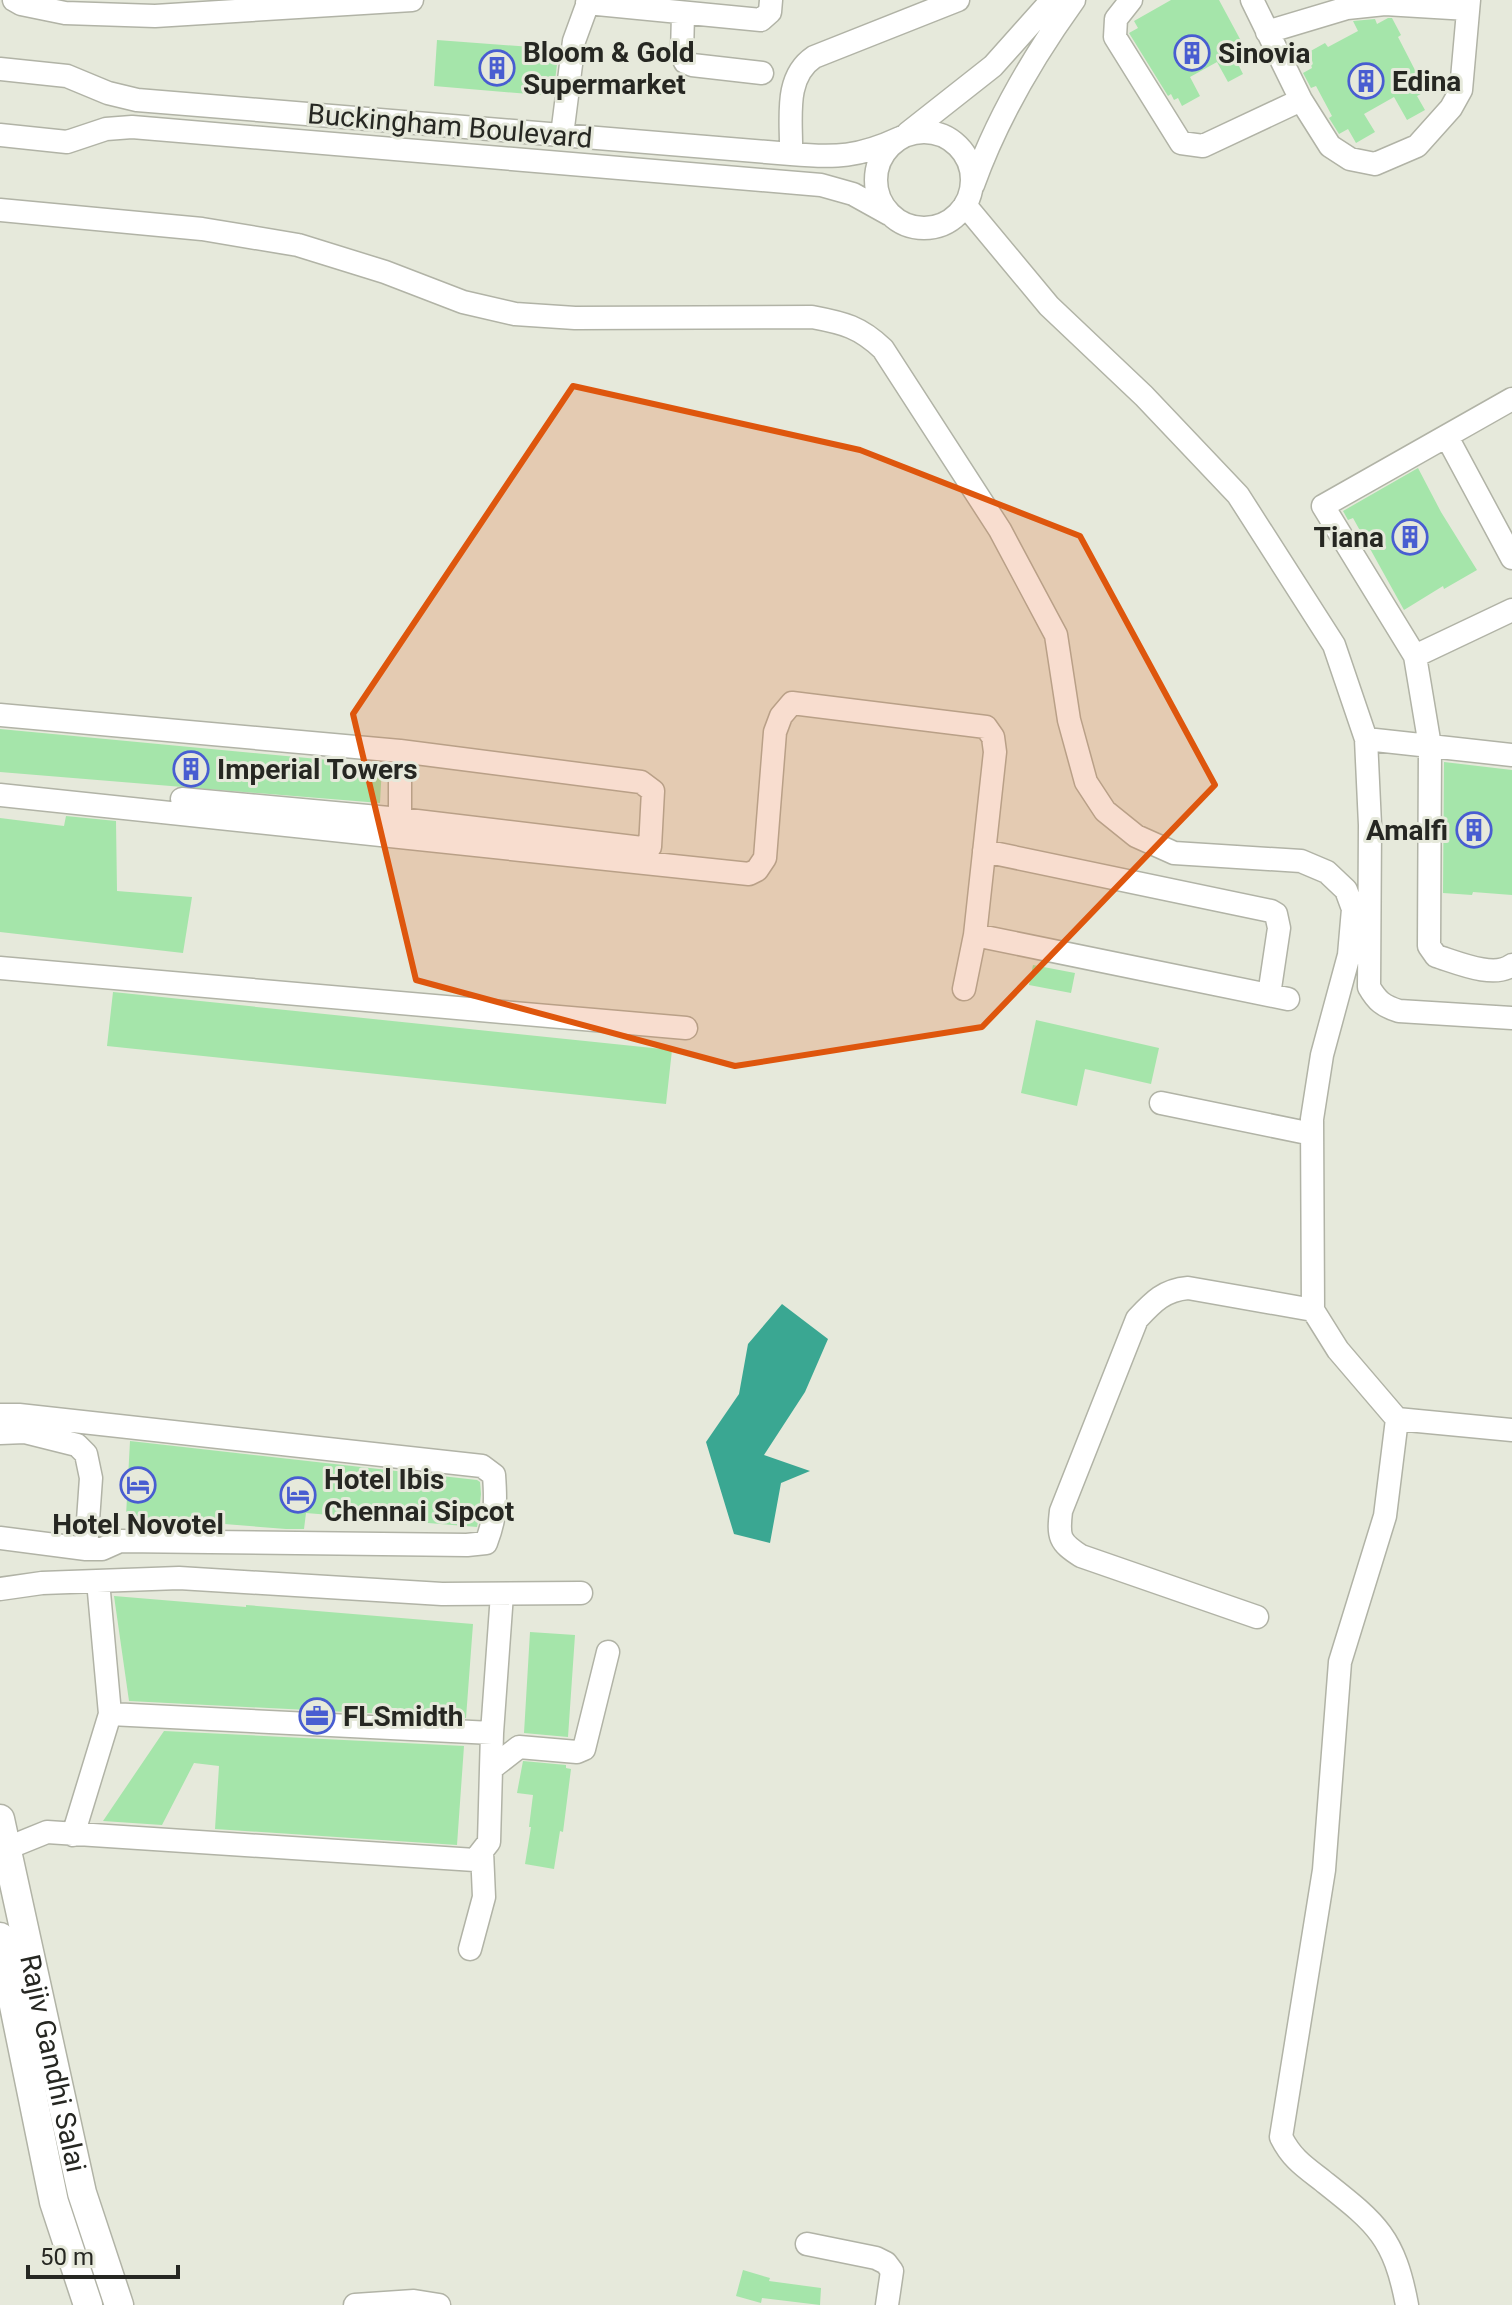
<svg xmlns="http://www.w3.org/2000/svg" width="1512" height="2305" font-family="Roboto,sans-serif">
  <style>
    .water { fill: #3aa792 }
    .building { fill: #a5e5aa }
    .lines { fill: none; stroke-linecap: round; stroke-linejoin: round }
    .minor-casing { stroke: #b1b3a6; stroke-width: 25 }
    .major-casing { stroke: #b1b3a6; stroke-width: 31 }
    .minor { stroke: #fff; stroke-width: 22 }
    .major { stroke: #fff; stroke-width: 28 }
    .marked { fill: #de560d; fill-opacity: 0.2; stroke: #de560d; stroke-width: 6; stroke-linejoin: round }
    .labels { text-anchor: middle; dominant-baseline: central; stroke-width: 6; stroke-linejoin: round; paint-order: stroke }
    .poi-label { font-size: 28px; font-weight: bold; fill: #262722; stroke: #e6e9db; text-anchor: start }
    .street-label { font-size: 28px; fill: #262722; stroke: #e6e9db }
  </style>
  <rect width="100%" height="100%" fill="#e6e9db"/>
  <path class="water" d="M 782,1304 L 828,1339 L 805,1392 L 764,1455 L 810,1471 L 781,1483 L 770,1543 L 734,1534 L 706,1442 L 739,1394 L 748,1344 Z"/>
  <path class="building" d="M 1171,0 L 1219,0 L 1247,52 L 1244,54 L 1246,59 L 1238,64 L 1243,74 L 1228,82 L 1217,62 L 1190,77 L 1200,96 L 1182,106 L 1178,98 L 1174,100 L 1171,94 L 1168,96 L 1129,33 L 1138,28 L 1134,21 Z
    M 1388,18 L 1392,18 L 1401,35 L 1398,37 L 1416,72 L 1423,68 L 1434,87 L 1417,96 L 1425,110 L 1407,120 L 1394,97 L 1364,114 L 1375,132 L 1356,143 L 1348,129 L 1339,134 L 1329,118 L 1332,116 L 1316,86 L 1311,88 L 1303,73 L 1312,68 L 1307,53 L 1325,43 L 1328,47 L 1358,31 L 1353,21 L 1375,19 L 1377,24 Z
    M 437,40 L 559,49 L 553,96 L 434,86 Z
    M 1418,468 L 1441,512 L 1477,570 L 1444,589 L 1443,586 L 1404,610 L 1353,518 L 1348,520 L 1343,511 Z
    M 0,729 L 382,765 L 380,803 L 0,772 Z
    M 1444,762 L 1512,770 L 1512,895 L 1473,892 L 1472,895 L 1443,893 Z
    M 66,816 L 116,821 L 117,891 L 192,897 L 183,953 L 0,932 L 0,818 L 64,826 Z
    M 1033,965 L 1075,973 L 1071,993 L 1029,985 Z
    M 113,992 L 672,1050 L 666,1104 L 107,1046 Z
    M 1036,1020 L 1159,1048 L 1151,1084 L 1085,1069 L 1077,1106 L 1021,1093 Z
    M 130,1441 L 477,1480 L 480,1482 L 481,1494 L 478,1522 L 477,1527 L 306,1513 L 304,1529 L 286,1529 L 126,1516 Z
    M 114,1596 L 246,1607 L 246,1605 L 473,1624 L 466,1718 L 129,1701 Z
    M 530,1632 L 575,1635 L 568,1737 L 524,1733 Z
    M 164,1731 L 464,1746 L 457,1845 L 215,1829 L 219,1766 L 194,1763 L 162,1825 L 103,1821 Z
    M 523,1761 L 566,1765 L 566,1768 L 571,1769 L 563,1832 L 560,1831 L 554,1869 L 525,1864 L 531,1827 L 529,1827 L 533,1795 L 517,1793 Z
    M 743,2270 L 770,2278 L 769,2281 L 821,2288 L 820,2305 L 762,2298 L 761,2303 L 736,2296 Z"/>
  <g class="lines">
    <defs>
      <path id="minor" d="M 14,0 L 21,4 L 65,13 L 155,16 L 412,0
        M 1131,0 L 1116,19 L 1115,37 L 1181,143 L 1203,146 L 1301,100
        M 1252,0 L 1301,100 L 1330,146 L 1350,159 L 1375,164 L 1417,146 L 1451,108 L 1461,90 L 1469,0
        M 587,3 L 761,20 L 770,12 L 771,0
        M 683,13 L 682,55 L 685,62 L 692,65 L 762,73
        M 1267,32 L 1347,8 L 1385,4 L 1468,9
        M 0,69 L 67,76 L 108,93 L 137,100 L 791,154 C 836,158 859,157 900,138
        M876 180a48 48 0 1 1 96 0a48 48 0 1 1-96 0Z
        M 908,133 L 993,66 L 1052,0
        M 0,135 L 67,142 L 106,129 L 132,127 L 821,185 L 853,194 L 889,214
        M 562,135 L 574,41 L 589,0
        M 791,154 C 792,120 783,78 814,57 L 958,0
        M 973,185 C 997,118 1033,57 1074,0
        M 965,205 L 1049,306 L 1144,396 L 1238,495 L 1334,645 L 1366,739 L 1370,825 L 1369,987 C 1377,1001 1383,1006 1399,1011 L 1512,1018
        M 0,210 L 202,229 L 298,245 L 385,272 L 463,302 L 515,314 L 575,318 L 812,317 C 844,323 860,327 883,349 L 1000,530 L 1056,635 L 1069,720 L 1086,782 L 1105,811 L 1136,836 L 1174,853 L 1301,861 L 1327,872 L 1346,890 L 1353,909 L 1349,955 L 1322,1055 L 1312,1119 L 1313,1310 L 1338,1350 L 1397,1419 L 1512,1430
        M 1447,437 L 1512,558
        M 1415,656 L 1512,610
        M 0,715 L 400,751 L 641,782 L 653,791 L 650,847 L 642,848 L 400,819 L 182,799
        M 1366,739 L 1430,746 L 1415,656 L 1323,506 L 1512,399
        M 400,751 L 400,819
        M 1512,755 L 1430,746 L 1429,946 L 1436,956 C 1456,962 1494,979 1512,965
        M 0,795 L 749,874 L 757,870 L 765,858 L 775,732 L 781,716 L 792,703 L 986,727 L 993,737 L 995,752 L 975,935 L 964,989
        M 984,851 L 1271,911 L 1276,914 L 1279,928 L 1269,995
        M 975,935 L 1288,999
        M 0,968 L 686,1028
        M 1161,1103 L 1312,1134
        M 0,1415 L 19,1415 L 482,1466 L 494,1475 C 496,1502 496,1517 486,1543 L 467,1545 L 120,1541 L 102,1549 L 86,1549 L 0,1538
        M 1397,1419 L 1385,1516 L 1340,1662 L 1324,1870 L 1281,2137 C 1292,2159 1305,2167 1323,2181 C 1376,2223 1394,2236 1407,2305
        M 0,1433 L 25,1432 L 77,1445 L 86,1454 L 91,1478 L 86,1549
        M 0,1589 L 42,1583 L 179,1578 L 442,1594 L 581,1593
        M 1257,1617 L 1081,1556 C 1059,1542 1058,1537 1061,1511 L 1137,1319 C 1153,1302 1164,1290 1188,1288 L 1313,1310
        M 110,1714 L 492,1733
        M 492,1768 L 519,1747 L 577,1752 L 584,1749 L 608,1652
        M 73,1835 L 110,1714 L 98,1581
        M 0,1851 L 47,1832 L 475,1860 L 489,1842 L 492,1733 L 502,1594
        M 470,1949 L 484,1897 L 482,1851
        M 807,2244 L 876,2258 L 886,2263 L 892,2271 L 887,2305
        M 355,2305 L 414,2301 L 439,2305"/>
      <g id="major">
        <path id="s1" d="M 0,1819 L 82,2193 L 119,2305"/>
        <path d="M 0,1937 L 54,2202 L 88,2305"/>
      </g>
    </defs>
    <use href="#minor" class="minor-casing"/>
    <use href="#major" class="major-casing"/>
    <use href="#minor" class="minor"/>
    <use href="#major" class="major"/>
  </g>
  <path class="marked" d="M 573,386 L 860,450 L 1080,536 L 1215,785 L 982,1027 L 735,1066 L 416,980 L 353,714 Z"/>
  <defs>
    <symbol id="building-ring" viewBox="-11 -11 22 22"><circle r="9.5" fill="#e6e9db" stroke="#485dd1" stroke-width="1.5"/><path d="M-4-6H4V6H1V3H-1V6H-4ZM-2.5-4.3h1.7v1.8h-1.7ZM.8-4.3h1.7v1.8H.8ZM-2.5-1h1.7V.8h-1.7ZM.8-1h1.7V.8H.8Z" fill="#485dd1"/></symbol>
    <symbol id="hotel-ring" viewBox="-11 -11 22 22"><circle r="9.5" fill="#e6e9db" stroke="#485dd1" stroke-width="1.5"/><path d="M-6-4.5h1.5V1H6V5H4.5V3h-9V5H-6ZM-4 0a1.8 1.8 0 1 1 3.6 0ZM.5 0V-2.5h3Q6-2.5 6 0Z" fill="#485dd1"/></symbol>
    <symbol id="office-ring" viewBox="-11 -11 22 22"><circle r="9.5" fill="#e6e9db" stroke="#485dd1" stroke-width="1.5"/><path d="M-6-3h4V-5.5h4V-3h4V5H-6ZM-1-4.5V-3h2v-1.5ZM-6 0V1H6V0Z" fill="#485dd1"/></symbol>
  </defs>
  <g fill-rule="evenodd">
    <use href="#building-ring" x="1172" y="33" width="40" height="40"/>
    <use href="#building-ring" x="477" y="48" width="40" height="40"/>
    <use href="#building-ring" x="1346" y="61" width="40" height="40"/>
    <use href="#building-ring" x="1390" y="517" width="40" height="40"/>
    <use href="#building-ring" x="171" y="749" width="40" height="40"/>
    <use href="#building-ring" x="1454" y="810" width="40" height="40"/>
    <use href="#hotel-ring" x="118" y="1465" width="40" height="40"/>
    <use href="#hotel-ring" x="278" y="1475" width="40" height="40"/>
    <use href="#office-ring" x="297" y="1696" width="40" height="40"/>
  </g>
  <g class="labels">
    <g class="poi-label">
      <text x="523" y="52">Bloom &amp; Gold<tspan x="523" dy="32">Supermarket</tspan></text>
      <text x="1218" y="53">Sinovia</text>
      <text x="1392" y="81">Edina</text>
      <text x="1384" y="537" text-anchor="end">Tiana</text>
      <text x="217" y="769">Imperial Towers</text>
      <text x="1448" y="830" text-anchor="end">Amalfi</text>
      <text x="324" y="1479">Hotel Ibis<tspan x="324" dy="32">Chennai Sipcot</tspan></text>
      <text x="138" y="1524" text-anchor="middle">Hotel Novotel</text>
      <text x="343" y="1716">FLSmidth</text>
    </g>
    <g class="street-label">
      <text transform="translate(450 126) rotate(5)">Buckingham Boulevard</text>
      <text stroke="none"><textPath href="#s1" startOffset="250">Rajiv Gandhi Salai</textPath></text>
    </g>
  </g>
  <path d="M28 2265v12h150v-12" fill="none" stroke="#262722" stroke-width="4"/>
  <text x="40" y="2265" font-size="24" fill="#262722" stroke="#e6e9db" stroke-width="6" paint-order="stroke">50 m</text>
</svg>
